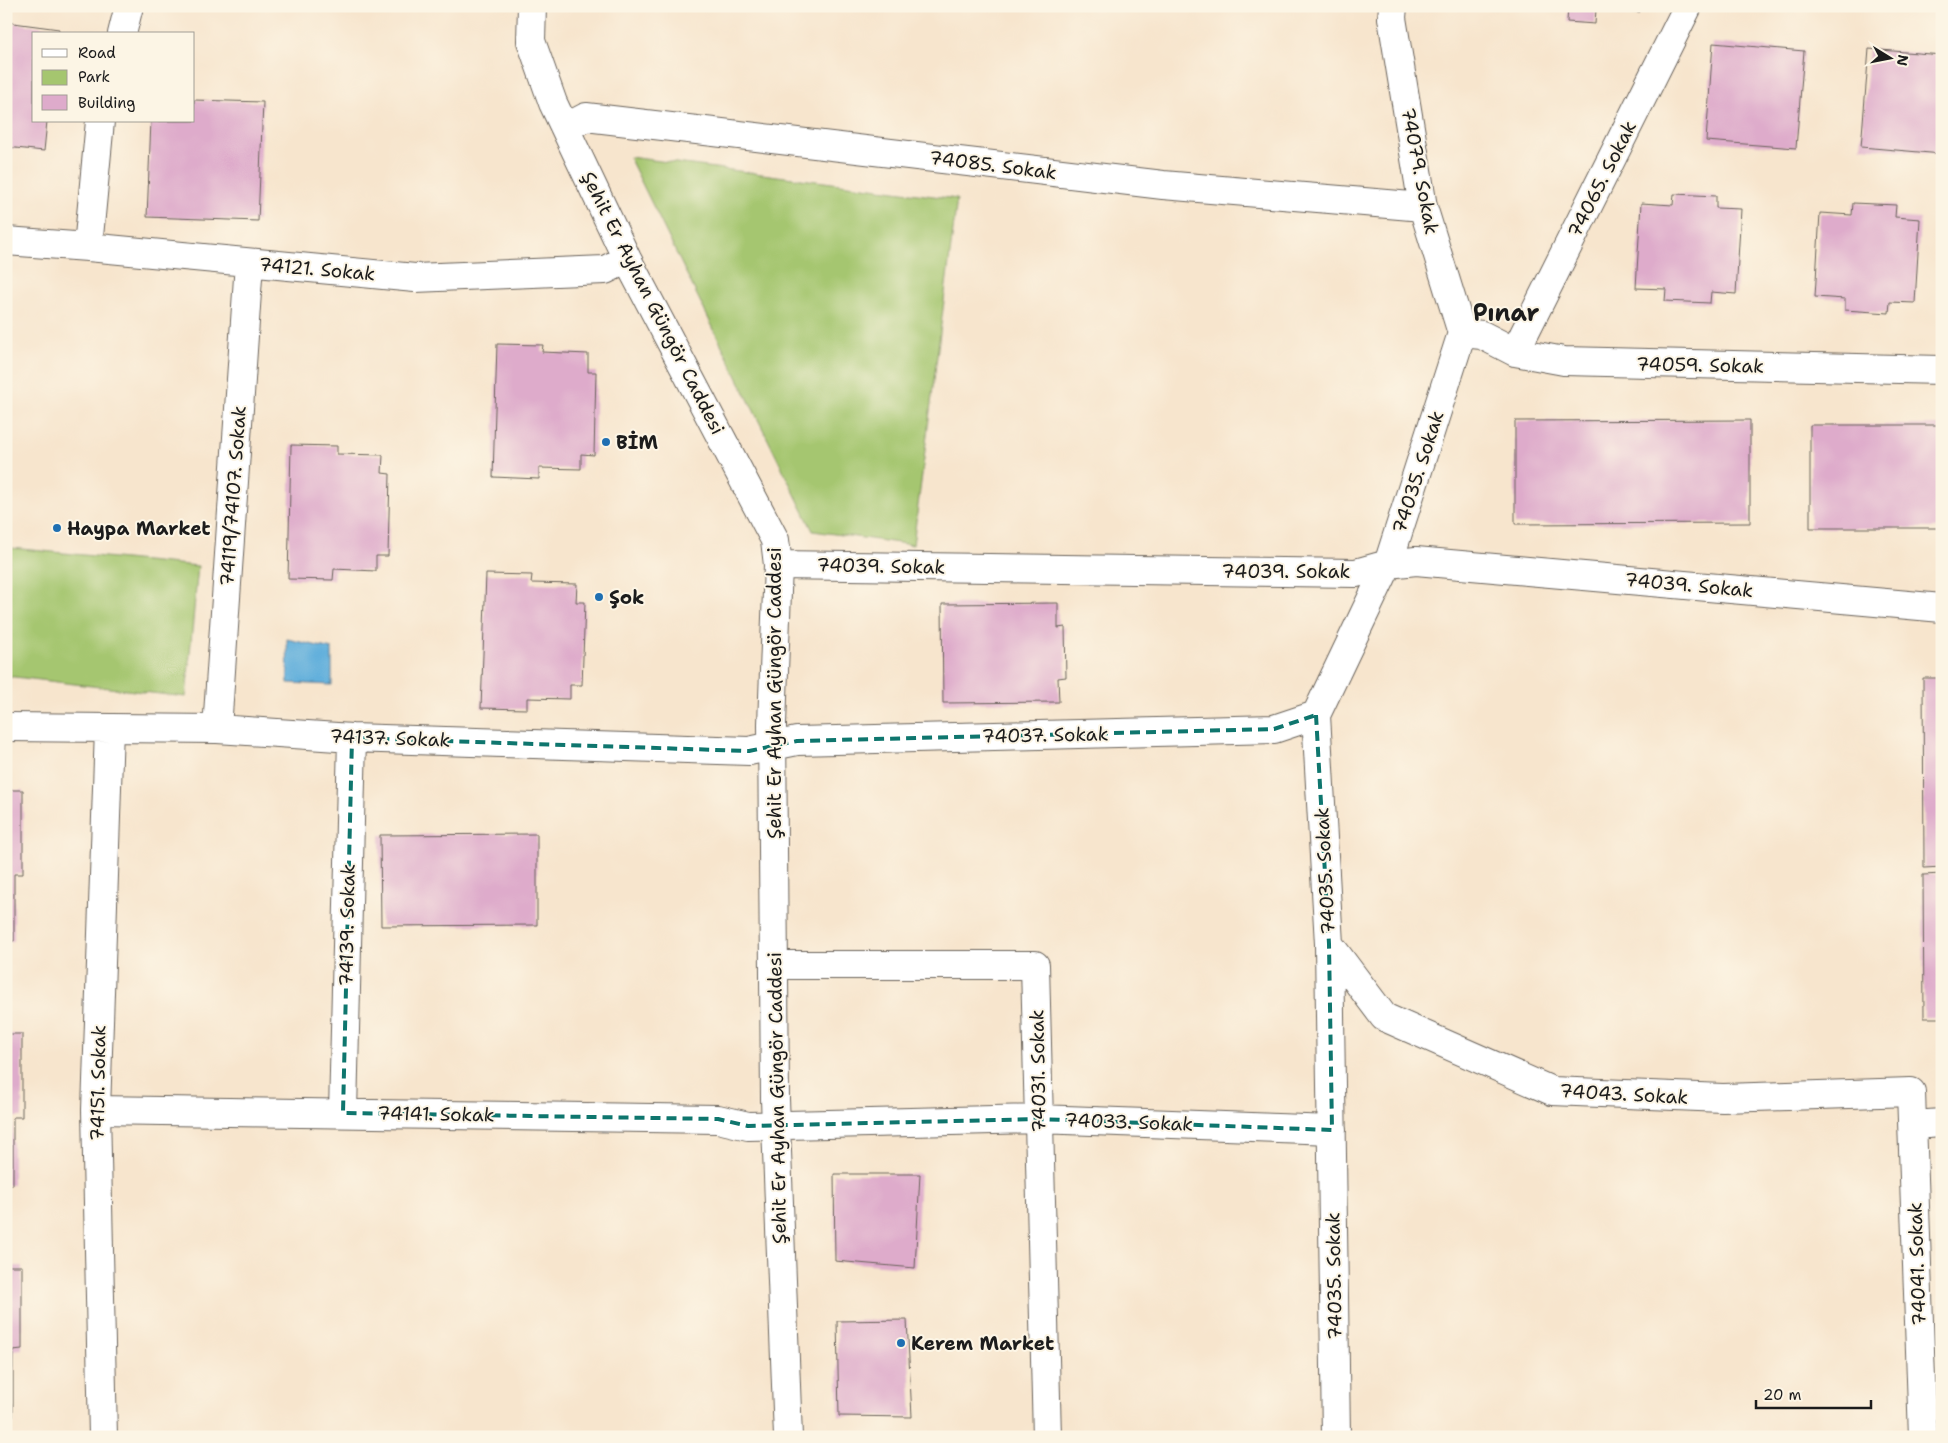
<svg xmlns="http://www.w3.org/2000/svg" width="1948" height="1443" font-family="'Shantell Sans',sans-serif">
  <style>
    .green { fill: #a5c66f; stroke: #607146 }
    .water { fill: #63b0dc; stroke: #40667c }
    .building { fill: #deabcb }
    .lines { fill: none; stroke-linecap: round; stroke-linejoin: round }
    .minor-casing { stroke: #69625a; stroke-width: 30 }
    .minor { stroke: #fff; stroke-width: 28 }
    .marked { fill: none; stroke: #0f766e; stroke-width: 4; stroke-dasharray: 10 6; stroke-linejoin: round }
    .poi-dot { fill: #1f6fb2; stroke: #fcf5e5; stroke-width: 2 }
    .labels { text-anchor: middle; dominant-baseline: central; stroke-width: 4; stroke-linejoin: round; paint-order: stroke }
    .street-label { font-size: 19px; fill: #1c1c1c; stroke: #fcf5e5 }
    .poi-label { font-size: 19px; font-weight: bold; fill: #1c1c1c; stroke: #fcf5e5; text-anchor: start }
    .district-label { font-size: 24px; font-weight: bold; fill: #1c1c1c; stroke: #fcf5e5 }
  </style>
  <rect width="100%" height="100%" fill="#fcf5e5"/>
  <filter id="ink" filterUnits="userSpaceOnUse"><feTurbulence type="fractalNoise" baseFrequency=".02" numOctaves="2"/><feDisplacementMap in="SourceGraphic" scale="10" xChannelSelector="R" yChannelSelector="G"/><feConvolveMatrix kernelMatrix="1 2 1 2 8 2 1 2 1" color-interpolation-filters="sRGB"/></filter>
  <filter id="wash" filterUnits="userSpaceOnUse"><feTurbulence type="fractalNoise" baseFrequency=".0096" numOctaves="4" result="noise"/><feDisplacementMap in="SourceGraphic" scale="20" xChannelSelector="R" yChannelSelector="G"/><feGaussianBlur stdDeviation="1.12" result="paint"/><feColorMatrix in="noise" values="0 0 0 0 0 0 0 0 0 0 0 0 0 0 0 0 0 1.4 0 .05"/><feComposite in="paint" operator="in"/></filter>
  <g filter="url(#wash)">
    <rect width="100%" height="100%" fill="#f7e5cd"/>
    <path class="green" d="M 629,157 L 957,199 L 913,545 L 813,531 Z
      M 11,548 L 198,566 L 186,697 L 6,676 L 6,583 Z"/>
    <path class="water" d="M 287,639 L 332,649 L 332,685 L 288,683 Z"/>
    <g id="blocks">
      <path class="building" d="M 1568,6 L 1640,6 L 1640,12 L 1596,9 L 1595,24 L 1567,22 Z
        M 6,22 L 59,29 L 58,34 L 34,34 L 34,121 L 47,121 L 44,151 L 6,147 Z
        M 1713,43 L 1804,51 L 1796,148 L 1706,141 Z
        M 1869,49 L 1942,55 L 1942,154 L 1861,147 Z
        M 194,100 L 263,102 L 258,221 L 147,217 L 151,121 L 194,121 Z
        M 1674,194 L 1716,196 L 1716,208 L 1741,209 L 1736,294 L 1711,292 L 1710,303 L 1665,301 L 1666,289 L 1636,288 L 1641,203 L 1673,205 Z
        M 1853,203 L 1896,205 L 1895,217 L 1920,219 L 1915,303 L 1890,302 L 1889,313 L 1845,310 L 1845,299 L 1815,297 L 1820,213 L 1852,215 Z
        M 497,344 L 543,345 L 542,352 L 588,354 L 588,372 L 596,372 L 594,455 L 581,454 L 581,469 L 539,468 L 539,479 L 493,477 Z
        M 1750,420 L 1750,523 L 1515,524 L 1515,421 Z
        M 1810,425 L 1942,425 L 1942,528 L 1810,528 Z
        M 291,445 L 337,446 L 337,454 L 383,455 L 382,473 L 390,474 L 388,556 L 376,556 L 376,571 L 334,569 L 333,580 L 288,579 Z
        M 486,574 L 532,575 L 531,583 L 577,584 L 576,602 L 585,602 L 582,685 L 570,685 L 570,699 L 527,698 L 527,709 L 481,708 Z
        M 1058,603 L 1058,628 L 1065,627 L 1066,677 L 1058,678 L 1059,702 L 943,703 L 942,604 Z
        M 1923,678 L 1942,678 L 1942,867 L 1924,868 Z
        M 6,790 L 23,790 L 23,874 L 14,874 L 14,941 L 6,941 Z
        M 537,834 L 537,925 L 381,926 L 380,835 Z
        M 1942,874 L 1942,1018 L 1924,1018 L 1923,875 Z
        M 6,1034 L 22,1034 L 22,1117 L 13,1117 L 13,1185 L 6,1185 Z
        M 834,1174 L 920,1174 L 915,1268 L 835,1261 Z
        M 6,1266 L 22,1266 L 22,1349 L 13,1350 L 13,1417 L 6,1417 Z
        M 907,1320 L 912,1417 L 839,1416 L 837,1321 Z"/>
    </g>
  </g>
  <g filter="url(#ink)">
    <use href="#blocks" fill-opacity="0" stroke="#69625a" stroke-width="1"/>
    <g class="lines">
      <defs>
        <path id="minor" d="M 532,6 L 531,41 L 553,103 L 627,259 L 775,540 L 778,565 L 772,724 L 775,1099 L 788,1437
          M 1393,6 L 1392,18 L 1423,207 L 1462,333
          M 122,34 L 129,6
          M 565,128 L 586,117 L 1163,185 L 1423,207
          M 6,241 L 88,247 L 415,278 L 605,270 L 627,259
          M 88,247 L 100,121
          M 1462,333 L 1482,335 L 1515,352 L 1564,361 L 1942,370
          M 1515,352 L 1688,6
          M 778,565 L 1356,573 L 1388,564 L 1416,561 L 1942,608
          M 6,727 L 217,729 L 352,738 L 749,751 L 797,741 L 1274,729 L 1316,715
          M 217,729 L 249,263
          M 1329,944 L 1384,1017 L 1552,1091 L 1723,1098 L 1911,1092 L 1923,1437
          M 775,965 L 1035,965 L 1047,1437
          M 96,1110 L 718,1119 L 748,1126 L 1039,1119 L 1332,1130
          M 343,1113 L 352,738
          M 1913,1125 L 1942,1123
          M 103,1437 L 96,1110 L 109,729
          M 1336,1437 L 1329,944 L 1316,715 L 1388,564 L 1462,333"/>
      </defs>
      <use href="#minor" class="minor-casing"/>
      <use href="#minor" class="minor"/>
    </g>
  </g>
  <path class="marked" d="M 1316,715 L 1329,944 L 1332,1130 L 1039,1119 L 748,1126 L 718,1119 L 343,1113 L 352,738 L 749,751 L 797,741 L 1274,729 Z"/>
  <g class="poi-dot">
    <circle cx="606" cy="442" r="5"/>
    <circle cx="57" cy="528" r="5"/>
    <circle cx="599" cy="597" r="5"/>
    <circle cx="901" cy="1343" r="5"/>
  </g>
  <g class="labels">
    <g class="street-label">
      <text transform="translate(993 165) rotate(7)">74085. Sokak</text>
      <text transform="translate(1420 171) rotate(79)">74079. Sokak</text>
      <text transform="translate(1602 179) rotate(-63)">74065. Sokak</text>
      <text transform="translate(317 269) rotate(5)">74121. Sokak</text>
      <text transform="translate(653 303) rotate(63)">Şehit Er Ayhan Güngör Caddesi</text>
      <text transform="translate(1700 365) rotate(1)">74059. Sokak</text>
      <text transform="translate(1418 472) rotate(-72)">74035. Sokak</text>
      <text transform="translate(233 496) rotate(-86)">74119/74107. Sokak</text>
      <text transform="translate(881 566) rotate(1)">74039. Sokak</text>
      <text x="1286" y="571">74039. Sokak</text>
      <text transform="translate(1689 585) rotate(5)">74039. Sokak</text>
      <text transform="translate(774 693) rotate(-90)">Şehit Er Ayhan Güngör Caddesi</text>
      <text transform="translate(1045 735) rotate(-1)">74037. Sokak</text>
      <text transform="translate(390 738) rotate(2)">74137. Sokak</text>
      <text transform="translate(1325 871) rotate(-93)">74035. Sokak</text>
      <text transform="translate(347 925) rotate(-89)">74139. Sokak</text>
      <text transform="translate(1038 1071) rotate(-91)">74031. Sokak</text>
      <text transform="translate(98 1083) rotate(-89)">74151. Sokak</text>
      <text transform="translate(1624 1094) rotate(3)">74043. Sokak</text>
      <text transform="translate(777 1098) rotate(-91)">Şehit Er Ayhan Güngör Caddesi</text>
      <text transform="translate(436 1114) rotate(1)">74141. Sokak</text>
      <text transform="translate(1129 1122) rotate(2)">74033. Sokak</text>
      <text transform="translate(1917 1264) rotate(-92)">74041. Sokak</text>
      <text transform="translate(1334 1276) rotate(-91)">74035. Sokak</text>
    </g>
    <g class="poi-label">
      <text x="616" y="442">BİM</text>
      <text x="67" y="528">Haypa Market</text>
      <text x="609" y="597">Şok</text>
      <text x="911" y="1343">Kerem Market</text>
    </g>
    <g class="district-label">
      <text x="1506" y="313">Pınar</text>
    </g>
  </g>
  <rect width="1948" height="1443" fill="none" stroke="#fcf5e5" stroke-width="25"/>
  <rect x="32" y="32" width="162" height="90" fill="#fcf5e5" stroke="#a29e95"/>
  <rect x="42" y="49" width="25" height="8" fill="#ffffff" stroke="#a29e95"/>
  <text x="78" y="58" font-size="15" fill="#1c1c1c">Road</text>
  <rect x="42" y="70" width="25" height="15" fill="#a5c66f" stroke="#a29e95"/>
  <text x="78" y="82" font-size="15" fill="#1c1c1c">Park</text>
  <rect x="42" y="95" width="25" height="15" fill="#deabcb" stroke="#a29e95"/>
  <text x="78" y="108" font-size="15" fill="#1c1c1c">Building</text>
  <g transform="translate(1890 58) rotate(100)" stroke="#fcf5e5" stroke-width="4" paint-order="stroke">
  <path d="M0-4L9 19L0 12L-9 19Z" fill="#1c1c1c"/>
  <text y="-8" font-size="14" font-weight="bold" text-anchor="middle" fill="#1c1c1c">N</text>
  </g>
  <path d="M1756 1400v8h115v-8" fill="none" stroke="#1c1c1c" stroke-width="2.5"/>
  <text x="1763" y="1400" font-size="15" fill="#1c1c1c" stroke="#fcf5e5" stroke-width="4" paint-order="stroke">20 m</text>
</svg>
